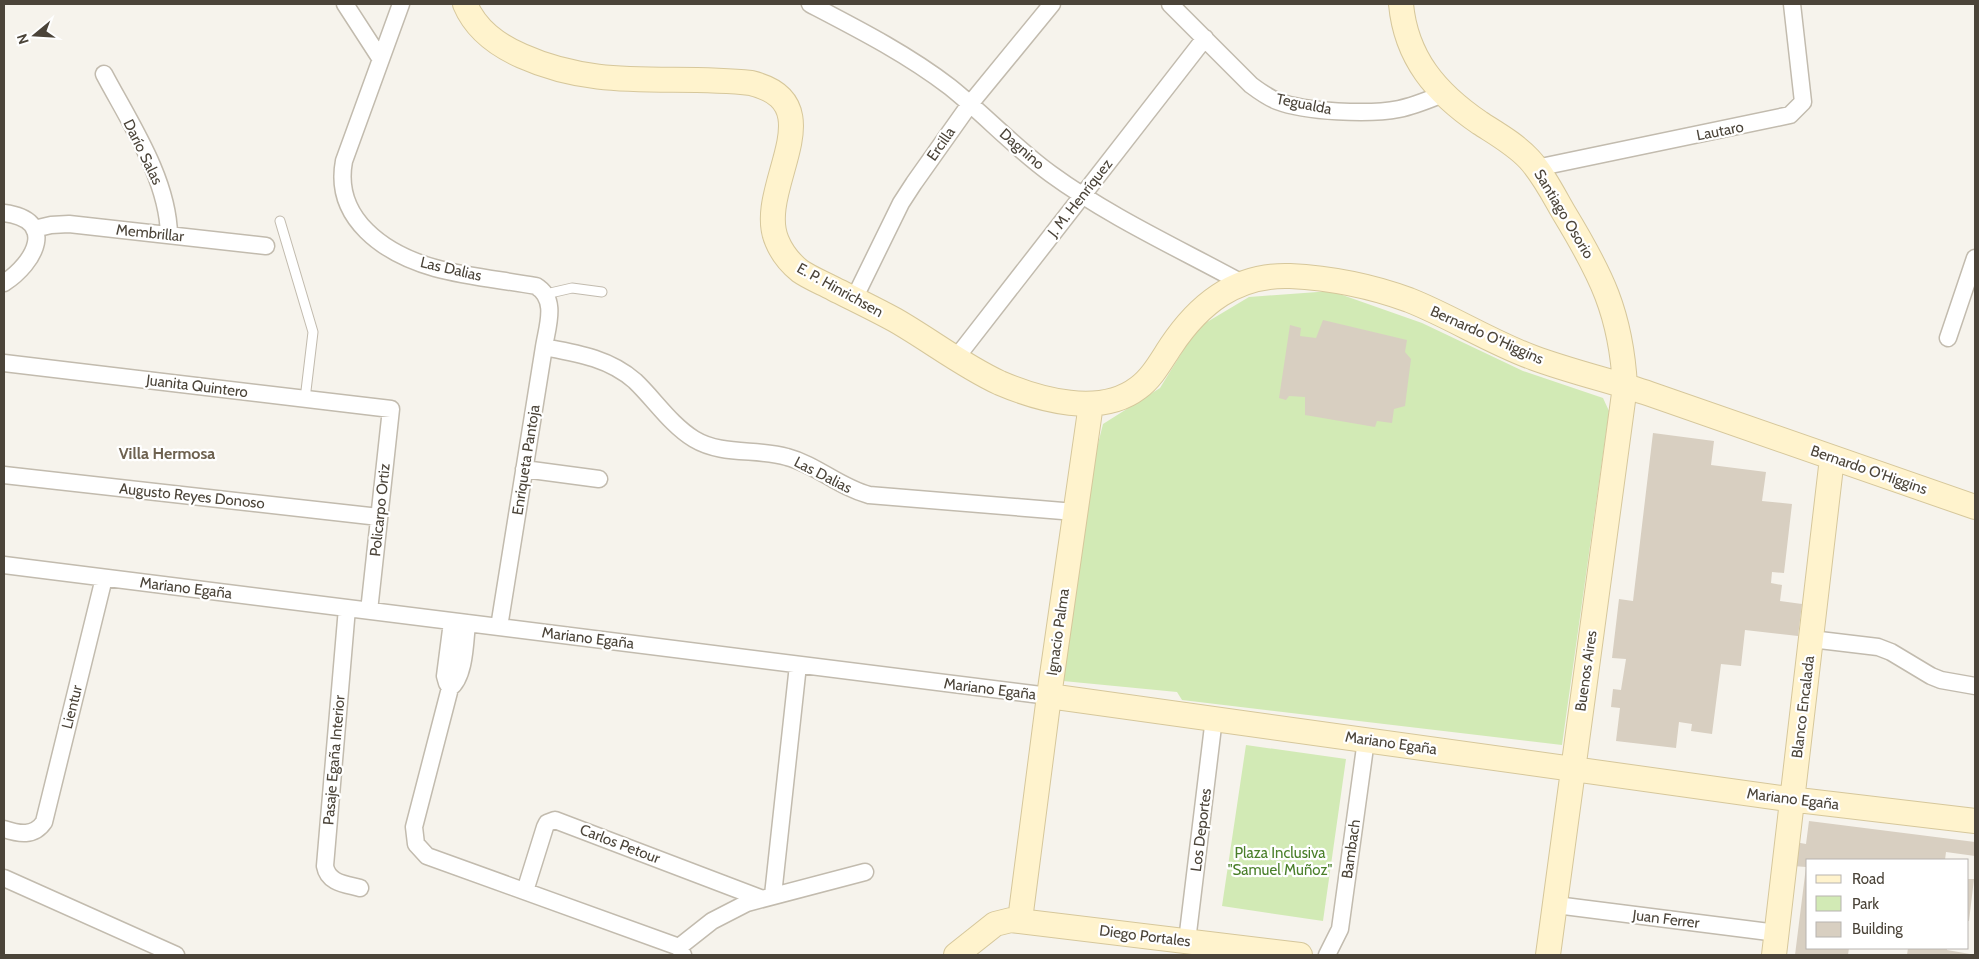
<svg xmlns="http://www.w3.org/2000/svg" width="1979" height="959" font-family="Cabin,sans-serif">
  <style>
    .green { fill: #d2eab5 }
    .building { fill: #d8cfc1 }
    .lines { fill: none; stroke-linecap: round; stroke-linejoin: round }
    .lane-casing { stroke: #c2bbae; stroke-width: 11 }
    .street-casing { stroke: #c2bbae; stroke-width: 19 }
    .secondary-casing { stroke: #d6c79b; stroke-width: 26 }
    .lane { stroke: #fff; stroke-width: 9 }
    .street { stroke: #fff; stroke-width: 16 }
    .secondary { stroke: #fff3cd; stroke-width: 24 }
    .labels { text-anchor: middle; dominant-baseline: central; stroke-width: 4.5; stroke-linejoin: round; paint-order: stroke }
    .street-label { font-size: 15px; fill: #4b4439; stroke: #fff }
    .park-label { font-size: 15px; fill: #4a7f2a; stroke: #fff }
    .neighbourhood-label { font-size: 16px; font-weight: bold; fill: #6e6250; stroke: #fff }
  </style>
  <rect width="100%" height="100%" fill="#f6f3ec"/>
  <path class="green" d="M 1331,291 L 1422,323 L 1523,371 L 1603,398 L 1609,411 L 1562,745 L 1182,700 L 1177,692 L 1063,681 C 1074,595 1081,507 1103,424 L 1160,388 L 1197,328 L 1249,297 Z
    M 1246,745 L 1346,759 L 1323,921 L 1222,906 Z"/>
  <path class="building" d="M 1323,320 L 1407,340 L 1405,352 L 1411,359 L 1405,406 L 1394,409 L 1392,423 L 1377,421 L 1375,427 L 1305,415 L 1305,397 L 1289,396 L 1286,400 L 1279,398 L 1290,325 L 1301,328 L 1300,336 L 1316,338 Z
    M 1653,433 L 1714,441 L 1711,465 L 1766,472 L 1762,501 L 1792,504 L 1784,573 L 1772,572 L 1771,583 L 1782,585 L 1780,601 L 1802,604 L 1798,636 L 1745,630 L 1741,666 L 1721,664 L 1712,734 L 1691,731 L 1692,724 L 1679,722 L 1676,748 L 1616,741 L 1620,708 L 1611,707 L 1613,689 L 1621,690 L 1626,659 L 1612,658 L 1619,599 L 1633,601 Z
    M 1809,821 L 1975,842 L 1975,856 L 1946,852 L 1945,860 L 1808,860 L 1808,948 L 1849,948 L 1848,955 L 1795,955 L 1806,867 L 1793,866 L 1795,842 L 1806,844 Z
    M 1968,879 L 1974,879 L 1969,921 L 1968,921 Z
    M 1908,948 L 1947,948 L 1947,950 L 1970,954 L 1970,955 L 1907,955 Z"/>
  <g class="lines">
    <defs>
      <path id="lane" d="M 280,221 L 313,332 L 305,399
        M 546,294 L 572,288 L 602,292"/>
      <path id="street" d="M 345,4 L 380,58
        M 401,4 L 344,161 C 333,219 385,254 435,268 C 468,277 503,280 536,286 C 558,299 547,327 544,347 L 499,627
        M 810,4 C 858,29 907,54 950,87 C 985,115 1015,148 1051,174 C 1110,217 1178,248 1242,283
        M 1170,4 L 1251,85 C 1259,91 1267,97 1277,101 C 1306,112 1369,115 1399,109 C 1414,106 1428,100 1443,94
        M 104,74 C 130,123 168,179 169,235
        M 1536,168 L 1790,115 L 1803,102 L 1792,4
        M 4,213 C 58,220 35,263 4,283
        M 34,229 L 51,225 L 69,224 L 266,246
        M 854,299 L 901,203 L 914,183 L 970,104 L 1052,4
        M 1948,338 L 1975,258
        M 544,347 C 576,353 609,358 635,381 C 654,399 671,425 694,439 C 722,456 757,448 787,457 C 817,465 839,487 869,495 L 1075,512
        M 956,358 L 1205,38
        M 4,363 L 391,409 L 369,611
        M 524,469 L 599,479
        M 4,475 L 379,517
        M 4,565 L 1049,696
        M 347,608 L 325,866 C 328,883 345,884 360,888
        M 467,623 C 465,641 465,677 450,688 L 414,827 L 416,844 L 427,856 L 679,947 L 683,955
        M 1811,639 L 1878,647 L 1891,652 L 1931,676 L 1941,680 L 1975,686
        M 450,688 L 447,683 L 445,676 L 452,622
        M 4,829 C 19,834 34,837 44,822 L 104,578
        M 4,878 L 176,955
        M 525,891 L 545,827 L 547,823 L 555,820 L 760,898
        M 773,895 L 798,665
        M 1556,905 L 1777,933
        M 1187,941 L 1214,718
        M 679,947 L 712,921 L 747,903 L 865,872
        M 1327,955 L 1340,929 L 1366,740"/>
      <path id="secondary" d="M 465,4 C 476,30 497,45 522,56 C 600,91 670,74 751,83 C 837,104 754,189 777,241 C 782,253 790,263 800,271 C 810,278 823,283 834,289 C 854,299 875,309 895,320 C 930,340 963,366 1000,383 C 1040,400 1100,417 1138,388 C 1152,378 1161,361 1171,346 C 1199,304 1236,274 1290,276 C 1330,278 1371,286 1409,300 C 1452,317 1490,342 1534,358 C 1572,372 1612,381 1650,394 C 1759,431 1867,470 1975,507
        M 1401,4 C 1406,58 1436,93 1480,123 C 1497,134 1515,144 1529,159 C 1543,174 1553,194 1564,213 C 1601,274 1621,313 1625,386 L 1548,955
        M 1049,696 L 1781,798 L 1975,821
        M 1020,920 L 1049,696 L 1091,404
        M 956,955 L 995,924 L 1011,920 L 1300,955
        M 1774,955 L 1832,458"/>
    </defs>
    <use href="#lane" class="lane-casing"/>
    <use href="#street" class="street-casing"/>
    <use href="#secondary" class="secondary-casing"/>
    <use href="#lane" class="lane"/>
    <use href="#street" class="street"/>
    <use href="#secondary" class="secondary"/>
  </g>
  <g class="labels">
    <g class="street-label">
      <text transform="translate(1304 104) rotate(11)">Tegualda</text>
      <text transform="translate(1720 131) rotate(-11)">Lautaro</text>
      <text transform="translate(941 144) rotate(-55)">Ercilla</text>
      <text transform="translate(1022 149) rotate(41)">Dagnino</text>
      <text transform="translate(143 152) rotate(64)">Darío Salas</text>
      <text transform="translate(1080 198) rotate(-52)">J. M. Henríquez</text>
      <text transform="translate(1564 214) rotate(59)">Santiago Osorio</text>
      <text transform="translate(150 233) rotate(6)">Membrillar</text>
      <text transform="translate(451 269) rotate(13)">Las Dalias</text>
      <text transform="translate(840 290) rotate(29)">E. P. Hinrichsen</text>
      <text transform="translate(1487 335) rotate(24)">Bernardo O'Higgins</text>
      <text transform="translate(197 386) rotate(7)">Juanita Quintero</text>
      <text transform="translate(526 460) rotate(-81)">Enriqueta Pantoja</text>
      <text transform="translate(1869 470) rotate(19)">Bernardo O'Higgins</text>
      <text transform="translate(823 475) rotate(27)">Las Dalias</text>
      <text transform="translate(192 496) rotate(6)">Augusto Reyes Donoso</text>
      <text transform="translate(380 510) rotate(-84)">Policarpo Ortiz</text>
      <text transform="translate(186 588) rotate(7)">Mariano Egaña</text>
      <text transform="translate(1058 632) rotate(-82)">Ignacio Palma</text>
      <text transform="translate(588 638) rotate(7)">Mariano Egaña</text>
      <text transform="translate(1586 671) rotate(-82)">Buenos Aires</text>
      <text transform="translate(990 689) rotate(7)">Mariano Egaña</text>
      <text transform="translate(72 707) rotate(-76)">Lientur</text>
      <text transform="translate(1803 707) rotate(-83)">Blanco Encalada</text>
      <text transform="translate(1391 743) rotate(8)">Mariano Egaña</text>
      <text transform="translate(334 760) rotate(-85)">Pasaje Egaña Interior</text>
      <text transform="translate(1793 799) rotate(7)">Mariano Egaña</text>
      <text transform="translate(1201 830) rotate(-83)">Los Deportes</text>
      <text transform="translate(620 844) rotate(21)">Carlos Petour</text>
      <text transform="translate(1351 849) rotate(-82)">Bambach</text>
      <text transform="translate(1666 919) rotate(7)">Juan Ferrer</text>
      <text transform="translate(1145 936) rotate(7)">Diego Portales</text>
    </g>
    <g class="park-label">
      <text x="1280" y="853">Plaza Inclusiva<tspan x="1280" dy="17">"Samuel Muñoz"</tspan></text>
    </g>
    <g class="neighbourhood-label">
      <text x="167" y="453">Villa Hermosa</text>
    </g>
  </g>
  <rect width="1979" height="959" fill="none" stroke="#4b4439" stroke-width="10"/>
  <rect x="1806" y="859" width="162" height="90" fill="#ffffff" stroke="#b7b4b0"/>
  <rect x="1816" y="875" width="25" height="8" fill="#fff3cd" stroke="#b7b4b0"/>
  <text x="1852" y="884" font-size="15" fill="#4b4439">Road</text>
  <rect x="1816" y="896" width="25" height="15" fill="#d2eab5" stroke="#b7b4b0"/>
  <text x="1852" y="909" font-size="15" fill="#4b4439">Park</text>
  <rect x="1816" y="922" width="25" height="15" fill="#d8cfc1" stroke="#b7b4b0"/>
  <text x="1852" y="934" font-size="15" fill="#4b4439">Building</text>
  <g transform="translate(35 35) rotate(252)" stroke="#ffffff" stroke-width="4" paint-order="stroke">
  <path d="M0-4L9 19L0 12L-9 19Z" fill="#4b4439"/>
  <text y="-8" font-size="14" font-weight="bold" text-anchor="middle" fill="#4b4439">N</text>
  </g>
</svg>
